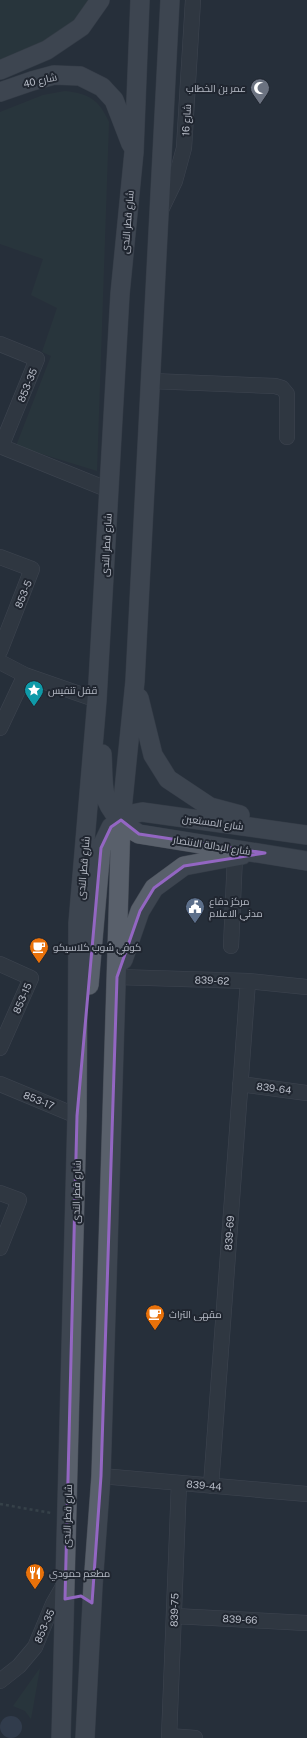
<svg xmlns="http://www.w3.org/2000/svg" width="307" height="1738" font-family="'Public Sans',Cairo,sans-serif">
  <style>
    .green { fill: #2c3d3e }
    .water { fill: #3f4c62 }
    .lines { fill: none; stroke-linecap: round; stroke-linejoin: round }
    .minor-casing { stroke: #595f69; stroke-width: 16 }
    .major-casing { stroke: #444a54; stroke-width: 20 }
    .path { stroke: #49585b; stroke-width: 2.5; stroke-dasharray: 3 3; stroke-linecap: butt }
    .minor { stroke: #3b414b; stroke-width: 15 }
    .major { stroke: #59606b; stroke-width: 19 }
    .marked { fill: none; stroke: #9366c2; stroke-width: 3; stroke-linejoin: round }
    .labels { text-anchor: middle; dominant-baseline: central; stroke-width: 4; stroke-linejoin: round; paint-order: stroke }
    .street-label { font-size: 10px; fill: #b7bcc7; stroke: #202630 }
    .poi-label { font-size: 10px; fill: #b7bcc7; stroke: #202630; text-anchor: start }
  </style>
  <rect width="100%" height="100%" fill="#272f3b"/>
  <path class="green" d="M 0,0 L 95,0 L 91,8 L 48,45 L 0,61 Z
    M 65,91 C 90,94 99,100 109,122 L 97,471 L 16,446 L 51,356 L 42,352 L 57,308 L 31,295 L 43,259 L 0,244 L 0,112 L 43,95 Z
    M 40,1668 L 31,1719 L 25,1711 L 13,1706 Z"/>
  <path class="water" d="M0 1727a11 11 0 1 1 22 0a11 11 0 1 1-22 0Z"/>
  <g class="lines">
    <defs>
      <path id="minor" d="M 161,210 L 175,181 L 184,148 L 193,0
        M 0,344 L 37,359 L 1,447
        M 151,381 L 275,386 L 282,388 L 287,394 L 287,437
        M 0,446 L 109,490
        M 0,557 L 32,569 L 0,651
        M 0,662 L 25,675 L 0,728
        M 25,675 L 97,700
        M 231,946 L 235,856
        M 0,964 L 31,978 L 0,1048
        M 117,977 L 248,981 L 307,987
        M 0,1084 L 77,1116
        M 240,1084 L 307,1093
        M 0,1193 L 19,1200 L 0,1248
        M 101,1476 L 307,1494
        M 211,1486 L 248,981
        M 174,1616 L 307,1623
        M 0,1681 L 19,1666 L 35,1647 L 53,1604 L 65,1583
        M 169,1736 L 195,1738
        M 169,1738 L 179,1483"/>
      <path id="major" d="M 0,70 L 47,50 L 81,27 L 100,0
        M 0,92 L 32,81 L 54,75 L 80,76 L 102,87 L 114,100 L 131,144
        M 139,698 L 153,755 L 168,779 L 210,807 L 240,815
        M 102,754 C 103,767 102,782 105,795 C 109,811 124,826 139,834 L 307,861
        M 123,960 L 140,911 L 154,888 L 184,866 L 242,855
        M 89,985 L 101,848 L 111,827 L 132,814 L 142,812 L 307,835
        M 61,1738 L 77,1116 L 78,923 L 97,700 L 120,294 L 134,152 L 140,0
        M 85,1738 L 93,1585 L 101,1476 L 121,820 L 135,681 L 170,0"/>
    </defs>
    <use href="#minor" class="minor-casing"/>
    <use href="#major" class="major-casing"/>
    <path class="path" d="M 0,1504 L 51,1513"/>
    <use href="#minor" class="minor"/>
    <use href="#major" class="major"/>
  </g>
  <path d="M0 0H307V1738H0ZM 121,820 L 139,834 L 265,853 L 184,866 L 154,888 L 140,911 L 117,977 L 101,1476 L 92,1603 L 81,1596 L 65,1599 L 77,1116 L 101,848 L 111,827 Z" fill="#272f3b" fill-opacity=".55" fill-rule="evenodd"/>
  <path class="marked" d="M 121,820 L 139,834 L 265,853 L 184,866 L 154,888 L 140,911 L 117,977 L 101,1476 L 92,1603 L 81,1596 L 65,1599 L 77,1116 L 101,848 L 111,827 Z"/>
  <defs>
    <symbol id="mosque-pin" viewBox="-11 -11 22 30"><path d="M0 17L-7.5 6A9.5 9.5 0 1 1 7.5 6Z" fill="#6b7280" stroke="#202630"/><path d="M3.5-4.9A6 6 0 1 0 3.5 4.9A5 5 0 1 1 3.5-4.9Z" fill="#fff"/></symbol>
    <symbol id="sight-pin" viewBox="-11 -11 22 30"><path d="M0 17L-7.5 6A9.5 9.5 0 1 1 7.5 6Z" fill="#0f9aa8" stroke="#202630"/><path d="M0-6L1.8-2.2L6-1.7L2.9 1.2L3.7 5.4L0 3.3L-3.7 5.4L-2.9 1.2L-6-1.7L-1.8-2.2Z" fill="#fff"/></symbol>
    <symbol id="civic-pin" viewBox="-11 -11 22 30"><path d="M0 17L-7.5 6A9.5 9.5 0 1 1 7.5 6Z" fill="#5c6f8a" stroke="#202630"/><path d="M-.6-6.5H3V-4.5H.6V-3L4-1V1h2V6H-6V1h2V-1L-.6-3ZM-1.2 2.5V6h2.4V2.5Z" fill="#fff"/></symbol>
    <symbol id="cafe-pin" viewBox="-11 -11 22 30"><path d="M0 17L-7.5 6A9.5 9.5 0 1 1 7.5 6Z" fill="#e8710a" stroke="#202630"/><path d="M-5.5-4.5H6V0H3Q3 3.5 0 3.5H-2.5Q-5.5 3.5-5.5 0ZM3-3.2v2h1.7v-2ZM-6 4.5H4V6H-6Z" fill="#fff"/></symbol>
    <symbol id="restaurant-pin" viewBox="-11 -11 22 30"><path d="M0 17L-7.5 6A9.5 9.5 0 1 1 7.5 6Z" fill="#e8710a" stroke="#202630"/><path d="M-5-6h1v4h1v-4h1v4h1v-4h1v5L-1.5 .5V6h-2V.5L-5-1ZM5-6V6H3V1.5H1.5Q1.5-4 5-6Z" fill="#fff"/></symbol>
  </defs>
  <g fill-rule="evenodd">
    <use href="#mosque-pin" x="249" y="77" width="22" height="30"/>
    <use href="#sight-pin" x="23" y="679" width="22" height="30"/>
    <use href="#civic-pin" x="184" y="896" width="22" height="30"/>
    <use href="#cafe-pin" x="28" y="936" width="22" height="30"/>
    <use href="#cafe-pin" x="144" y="1303" width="22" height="30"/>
    <use href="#restaurant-pin" x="24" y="1562" width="22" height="30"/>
  </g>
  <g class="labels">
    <g class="street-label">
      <text transform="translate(40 80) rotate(-13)">شارع 40</text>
      <text transform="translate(186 120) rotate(-87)">شارع 16</text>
      <text transform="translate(127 222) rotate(-85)">شارع قطر الندى</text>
      <text transform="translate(27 385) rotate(-68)">853-35</text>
      <text transform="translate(106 545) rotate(-87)">شارع قطر الندى</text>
      <text transform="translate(23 594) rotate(-68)">853-5</text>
      <text transform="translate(213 822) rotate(8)">شارع المستعين</text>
      <text transform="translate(212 845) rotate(9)">شارع البدالة الانتصار</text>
      <text transform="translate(83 868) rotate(-85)">شارع قطر الندى</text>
      <text transform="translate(212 980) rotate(2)">839-62</text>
      <text transform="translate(22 998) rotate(-67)">853-15</text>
      <text transform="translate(274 1088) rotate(7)">839-64</text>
      <text transform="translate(39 1100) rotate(22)">853-17</text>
      <text transform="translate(76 1192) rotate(-89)">شارع قطر الندى</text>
      <text transform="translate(229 1233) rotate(-86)">839-69</text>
      <text transform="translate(204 1485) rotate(5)">839-44</text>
      <text transform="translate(67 1516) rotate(-88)">شارع قطر الندى</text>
      <text transform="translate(174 1610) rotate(-88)">839-75</text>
      <text transform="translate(240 1619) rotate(3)">839-66</text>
      <text transform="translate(44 1626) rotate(-67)">853-35</text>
    </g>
    <g class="poi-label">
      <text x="246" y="88" text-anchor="end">عمر بن الخطاب</text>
      <text x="48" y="690">قفل تنفيس</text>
      <text x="209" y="901">مركز دفاع<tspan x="209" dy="12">مدني الاعلام</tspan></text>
      <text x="53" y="947">كوفي شوب كلاسيكو</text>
      <text x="169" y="1314">مقهى التراث</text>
      <text x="49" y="1573">مطعم حمودي</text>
    </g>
  </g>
</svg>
